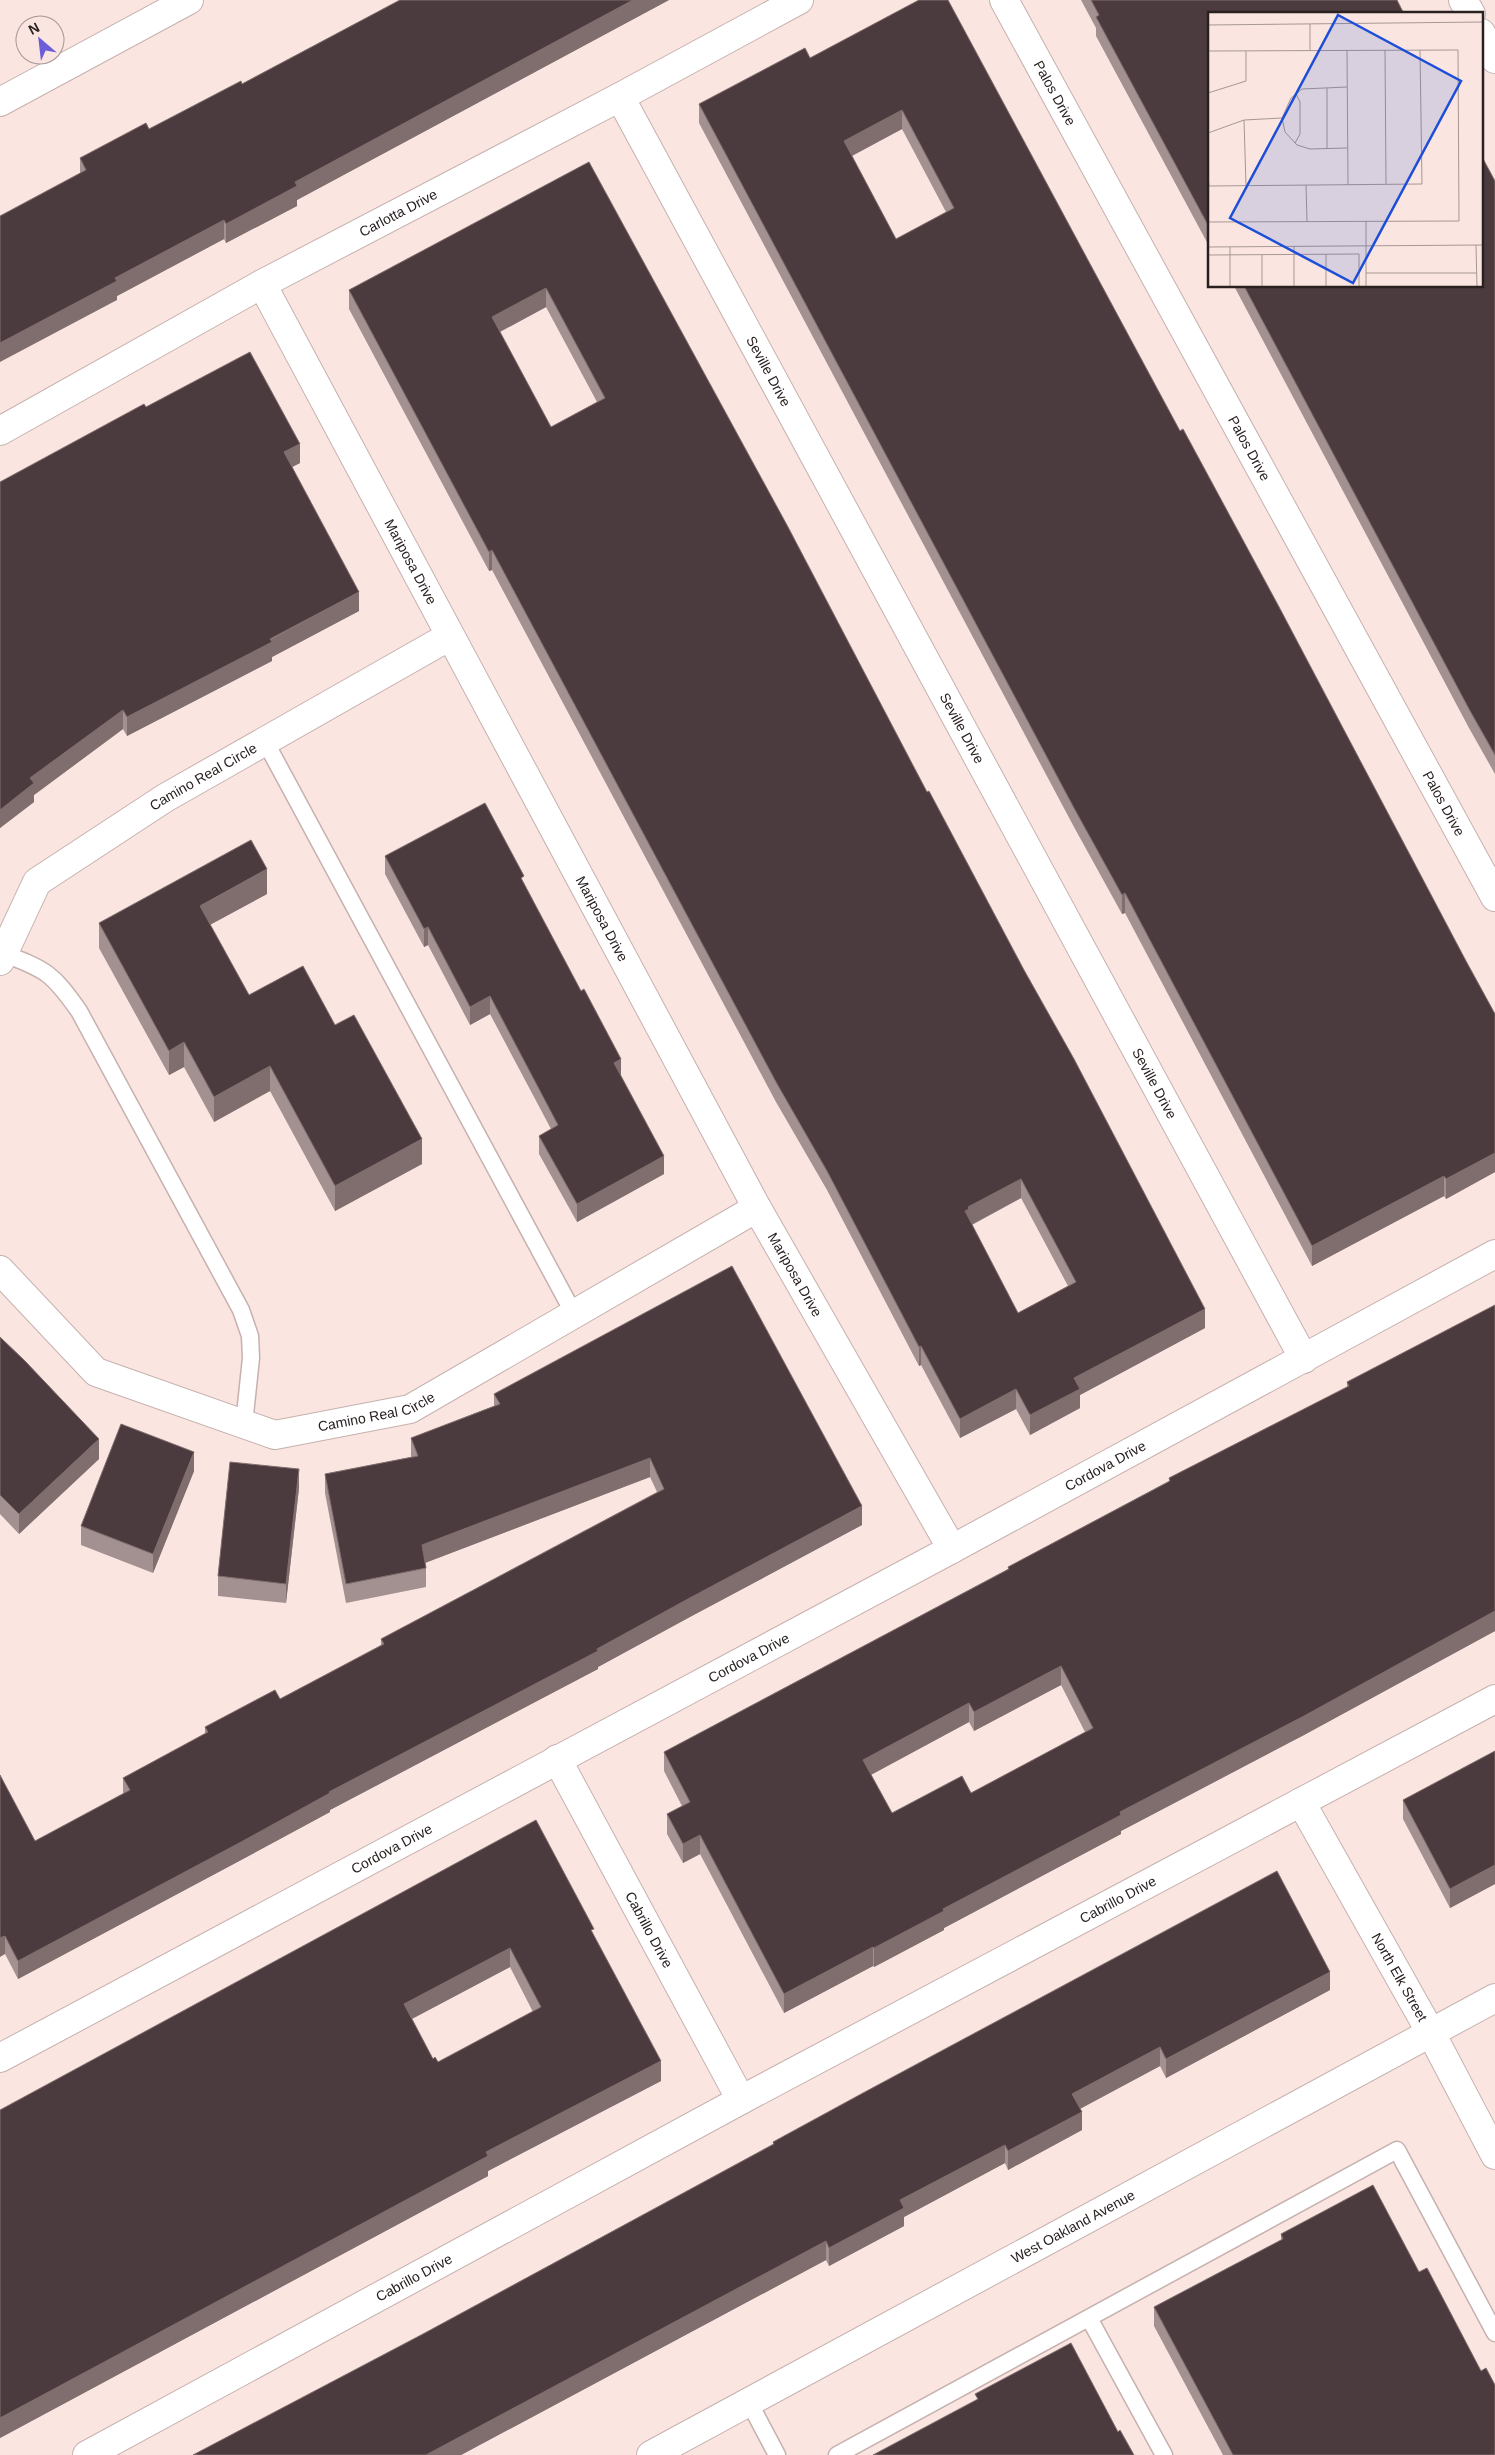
<svg xmlns="http://www.w3.org/2000/svg" width="1495" height="2455" font-family="Helvetica,sans-serif">
  <style>
    .lines { fill: none; stroke-linecap: round; stroke-linejoin: round }
    .lane-casing { stroke: #c6b1ae; stroke-width: 19 }
    .street-casing { stroke: #c6b1ae; stroke-width: 30 }
    .secondary-casing { stroke: #c6b1ae; stroke-width: 30 }
    .lane { stroke: #fff; stroke-width: 16 }
    .street { stroke: #fff; stroke-width: 28 }
    .secondary { stroke: #fff; stroke-width: 28 }
    .wall { fill: #a39090; fill-rule: evenodd }
    .shaded-wall { fill: #806e6f }
    .building { fill: #4c3b3e; stroke: #806e6f; fill-rule: evenodd }
    .labels { text-anchor: middle; dominant-baseline: central; stroke-width: 5; stroke-linejoin: round; paint-order: stroke }
    .street-label { font-size: 14px; fill: #292120; stroke: #fae5e1 }
    .inset-road { fill: none; stroke: #a69794; stroke-width: 1 }
    .view { fill: #1d4ed8; fill-opacity: 0.15; stroke: #1d4ed8; stroke-width: 2.5 }
    .inset-edge { fill: none; stroke: #292120; stroke-width: 2.5 }
  </style>
  <rect width="100%" height="100%" fill="#fae5e1"/>
  <g class="lines">
    <defs>
      <path id="lane" d="M 265,741 L 574,1314
        M 4,954 C 46,969 53,974 79,1011 L 241,1310 L 250,1336 L 251,1358 L 244,1424
        M 1089,2318 L 1164,2455
        M 749,2402 L 777,2455
        M 837,2455 L 1397,2150 L 1495,2333"/>
      <g id="street">
        <path id="s1" d="M 1004,0 L 1495,897"/>
        <path d="M 1463,0 L 1471,14"/>
        <path d="M 1481,33 L 1495,59"/>
        <path id="s2" d="M 620,97 L 1304,1359"/>
        <path id="s3" d="M 262,284 L 757,1208 L 952,1549"/>
        <path id="s4" d="M 0,431 L 262,284 L 620,97 L 799,0"/>
        <path id="s5" d="M 0,961 L 37,882 L 165,798 L 450,636"/>
        <path id="s6" d="M 0,1270 L 96,1372 L 275,1435 L 410,1409 L 757,1208"/>
        <path id="s7" d="M 557,1759 L 741,2100"/>
        <path id="s8" d="M 1301,1802 L 1431,2033 L 1495,2155"/>
        <path id="s9" d="M 0,2058 L 952,1549 L 1495,1254"/>
        <path id="s10" d="M 87,2455 L 741,2100 L 1495,1699"/>
      </g>
      <g id="secondary">
        <path d="M 0,102 L 189,0"/>
        <path id="s11" d="M 651,2455 L 1495,1998"/>
      </g>
    </defs>
    <use href="#lane" class="lane-casing"/>
    <use href="#street" class="street-casing"/>
    <use href="#secondary" class="secondary-casing"/>
    <use href="#lane" class="lane"/>
    <use href="#street" class="street"/>
    <use href="#secondary" class="secondary"/>
  </g>
  <path class="wall" d="M 400,0 L 669,0 L 297,200 L 297,206 L 226,243 L 224,239 L 117,296 L 117,300 L 80,173 L 80,158 L 149,129 L 242,84 Z
    M 919,0 L 1466,961 L 1495,1014 L 1495,1172 L 1446,1199 L 1444,1196 L 1312,1266 L 1125,913 L 1122,914 L 1074,827 L 699,123 L 699,104 L 810,58 ZM 902,129 L 946,212 L 896,239 L 852,156 Z
    M 1081,0 L 1397,0 L 1209,14 L 1209,246 L 1096,36 L 1096,28 Z
    M 589,162 L 1205,1328 L 1080,1395 L 1080,1408 L 1030,1435 L 1016,1409 L 960,1438 L 921,1365 L 919,1366 L 827,1190 L 776,1102 L 492,570 L 489,571 L 349,309 L 349,290 ZM 546,307 L 597,402 L 551,427 L 500,332 ZM 1021,1198 L 1068,1286 L 1018,1313 L 972,1225 Z
    M 1495,181 L 1495,774 L 1469,728 L 1234,286 L 1481,286 Z
    M 146,407 L 300,463 L 292,467 L 359,611 L 272,657 L 272,661 L 127,736 L 123,729 L 34,795 L 34,802 L 0,828 L 0,482 Z
    M 385,856 L 524,883 L 621,1076 L 664,1174 L 577,1222 L 539,1154 L 539,1136 L 551,1129 L 490,1014 L 470,1025 L 428,945 L 424,947 L 385,874 Z
    M 267,894 L 210,925 L 249,995 L 335,1025 L 422,1164 L 335,1211 L 270,1091 L 214,1122 L 184,1067 L 169,1075 L 99,948 L 99,923 Z
    M 1495,1305 L 1495,1631 L 1304,1735 L 1121,1831 L 1121,1834 L 944,1928 L 944,1930 L 874,1967 L 873,1966 L 784,2013 L 700,1854 L 683,1863 L 667,1834 L 667,1814 L 682,1806 L 664,1771 L 664,1752 L 1008,1569 L 1008,1567 L 1169,1481 L 1169,1478 L 1347,1387 L 1347,1382 ZM 1061,1685 L 1085,1732 L 971,1793 L 892,1813 L 871,1775 L 969,1722 L 974,1731 Z
    M 0,1337 L 99,1459 L 19,1534 L 0,1514 Z
    M 494,1394 L 862,1525 L 688,1618 L 598,1667 L 598,1669 L 330,1810 L 330,1812 L 243,1859 L 18,1979 L 5,1954 L 0,1775 L 35,1841 L 123,1794 L 123,1778 L 205,1734 L 205,1727 L 280,1699 L 381,1645 L 381,1639 L 657,1492 L 650,1477 L 425,1563 L 426,1568 L 426,1587 L 346,1603 L 325,1493 L 325,1474 L 411,1457 L 411,1438 L 494,1406 Z
    M 194,1471 L 153,1573 L 81,1545 L 81,1526 Z
    M 299,1488 L 286,1603 L 218,1596 L 218,1576 Z
    M 1495,1751 L 1495,1884 L 1450,1908 L 1403,1819 L 1403,1800 Z
    M 536,1820 L 594,1936 L 661,2081 L 488,2171 L 488,2176 L 0,2438 ZM 510,1967 L 533,2012 L 438,2062 L 433,2059 L 412,2019 Z
    M 1330,1990 L 1166,2078 L 1160,2066 L 1080,2109 L 1082,2130 L 1008,2170 L 1005,2163 L 904,2217 L 904,2226 L 829,2266 L 826,2260 L 461,2455 L 193,2455 L 423,2334 L 773,2144 L 773,2142 Z
    M 1281,2234 L 1419,2272 L 1481,2371 L 1495,2455 L 1223,2455 L 1154,2326 L 1154,2307 L 1281,2240 Z"/>
  <path class="shaded-wall" d="M 633,0 L 669,0 L 297,200 L 297,206 L 226,243 L 226,224 L 295,182 Z
    M 902,110 L 902,129 L 844,160 L 844,141 Z
    M 224,220 L 224,239 L 117,296 L 117,300 L 0,362 L 0,343 L 115,278 Z
    M 546,288 L 546,307 L 492,336 L 492,317 Z
    M 300,444 L 300,463 L 284,471 L 284,452 Z
    M 492,550 L 492,570 L 489,571 L 489,552 Z
    M 359,592 L 359,611 L 272,657 L 272,661 L 127,736 L 127,717 Z
    M 123,710 L 123,729 L 34,795 L 34,802 L 0,828 L 0,810 L 30,778 Z
    M 267,869 L 267,894 L 200,930 L 200,906 Z
    M 1125,893 L 1125,913 L 1122,914 L 1122,895 Z
    M 428,927 L 428,945 L 424,947 L 424,929 Z
    M 490,996 L 490,1014 L 470,1025 L 470,1007 Z
    M 184,1042 L 184,1067 L 169,1075 L 169,1051 Z
    M 621,1059 L 621,1077 L 614,1063 Z
    M 270,1066 L 270,1091 L 214,1122 L 214,1097 Z
    M 422,1139 L 422,1164 L 335,1211 L 335,1186 Z
    M 1495,1153 L 1495,1172 L 1446,1199 L 1446,1179 Z
    M 664,1156 L 664,1174 L 577,1222 L 577,1204 Z
    M 1444,1176 L 1444,1196 L 1312,1266 L 1312,1246 Z
    M 1021,1179 L 1021,1198 L 969,1226 L 965,1211 L 968,1207 Z
    M 1205,1309 L 1205,1328 L 1080,1395 L 1080,1408 L 1030,1435 L 1030,1415 L 1074,1378 Z
    M 921,1346 L 921,1365 L 919,1366 L 919,1347 Z
    M 1016,1389 L 1016,1409 L 960,1438 L 960,1419 Z
    M 99,1439 L 99,1459 L 19,1534 L 19,1514 Z
    M 194,1452 L 194,1471 L 153,1573 L 153,1554 Z
    M 650,1458 L 650,1477 L 422,1564 L 422,1545 Z
    M 299,1469 L 299,1488 L 286,1603 L 286,1584 Z
    M 862,1506 L 862,1525 L 688,1618 L 598,1667 L 598,1669 L 330,1810 L 330,1812 L 243,1859 L 18,1979 L 18,1961 L 329,1792 L 597,1649 L 688,1599 Z
    M 1495,1611 L 1495,1631 L 1304,1735 L 1121,1831 L 1121,1834 L 944,1928 L 944,1930 L 874,1967 L 874,1948 L 943,1909 L 1120,1812 Z
    M 1061,1666 L 1061,1685 L 974,1731 L 974,1712 Z
    M 969,1703 L 969,1722 L 863,1779 L 863,1760 Z
    M 700,1835 L 700,1854 L 683,1863 L 683,1844 Z
    M 1495,1865 L 1495,1884 L 1450,1908 L 1450,1889 Z
    M 5,1936 L 5,1954 L 0,1957 L 0,1938 Z
    M 873,1947 L 873,1966 L 784,2013 L 784,1994 Z
    M 510,1948 L 510,1967 L 404,2023 L 404,2004 Z
    M 1330,1972 L 1330,1990 L 1166,2078 L 1166,2059 Z
    M 1160,2047 L 1160,2066 L 1072,2113 L 1072,2094 Z
    M 661,2061 L 661,2081 L 488,2171 L 488,2176 L 0,2438 L 0,2418 L 486,2152 Z
    M 1082,2112 L 1082,2130 L 1008,2170 L 1008,2151 Z
    M 1005,2145 L 1005,2163 L 904,2217 L 904,2226 L 829,2266 L 829,2248 L 900,2200 Z
    M 826,2241 L 826,2260 L 461,2455 L 426,2455 Z"/>
  <path class="building" d="M 400,0 L 633,0 L 295,182 L 297,186 L 226,224 L 224,220 L 115,278 L 117,281 L 0,343 L 0,216 L 86,170 L 80,158 L 146,123 L 149,129 L 241,81 L 242,84 Z
    M 919,0 L 948,0 L 1180,431 L 1183,429 L 1278,605 L 1466,961 L 1495,1014 L 1495,1153 L 1446,1179 L 1444,1176 L 1312,1246 L 1125,893 L 1122,895 L 1074,808 L 699,104 L 805,48 L 810,58 ZM 902,110 L 954,208 L 896,239 L 844,141 Z
    M 1091,0 L 1397,0 L 1404,14 L 1209,14 L 1209,227 L 1096,17 L 1099,15 Z
    M 1481,155 L 1495,181 L 1495,755 L 1469,709 L 1244,286 L 1481,286 Z
    M 589,162 L 788,527 L 927,792 L 929,791 L 1024,970 L 1074,1059 L 1205,1309 L 1074,1378 L 1080,1389 L 1030,1415 L 1016,1389 L 960,1419 L 921,1346 L 919,1347 L 827,1171 L 776,1082 L 492,550 L 489,552 L 349,290 ZM 546,288 L 605,398 L 551,427 L 492,317 ZM 1021,1179 L 1076,1282 L 1018,1313 L 965,1211 L 969,1209 L 968,1207 Z
    M 250,352 L 300,444 L 284,452 L 359,592 L 270,639 L 272,642 L 127,717 L 123,710 L 30,778 L 34,783 L 0,810 L 0,482 L 144,404 L 146,407 Z
    M 485,803 L 524,876 L 521,878 L 581,991 L 584,989 L 621,1059 L 614,1063 L 664,1156 L 577,1204 L 539,1136 L 558,1125 L 490,996 L 470,1007 L 428,927 L 424,929 L 385,856 Z
    M 251,840 L 267,869 L 200,906 L 249,995 L 303,966 L 335,1025 L 354,1015 L 422,1139 L 335,1186 L 270,1066 L 214,1097 L 184,1042 L 169,1051 L 99,923 Z
    M 732,1266 L 862,1506 L 688,1599 L 597,1649 L 598,1651 L 329,1792 L 330,1793 L 243,1841 L 18,1961 L 5,1936 L 0,1938 L 0,1775 L 35,1841 L 130,1790 L 123,1778 L 208,1732 L 205,1727 L 275,1690 L 280,1699 L 384,1644 L 381,1639 L 664,1489 L 650,1458 L 422,1545 L 426,1568 L 346,1584 L 325,1474 L 418,1456 L 411,1438 L 500,1404 L 494,1394 Z
    M 1495,1305 L 1495,1611 L 1304,1716 L 1120,1812 L 1121,1815 L 943,1909 L 944,1911 L 874,1948 L 873,1947 L 784,1994 L 700,1835 L 683,1844 L 667,1814 L 690,1802 L 664,1752 L 1009,1569 L 1008,1567 L 1170,1481 L 1169,1478 L 1349,1386 L 1347,1382 ZM 1061,1666 L 1093,1728 L 971,1793 L 962,1776 L 892,1813 L 863,1760 L 969,1703 L 974,1712 Z
    M 0,1337 L 25,1361 L 99,1439 L 19,1514 L 0,1495 Z
    M 121,1424 L 194,1452 L 153,1554 L 81,1526 Z
    M 230,1462 L 299,1469 L 286,1584 L 218,1576 Z
    M 1495,1751 L 1495,1865 L 1450,1889 L 1403,1800 Z
    M 536,1820 L 594,1929 L 591,1930 L 661,2061 L 486,2152 L 488,2156 L 0,2418 L 0,2110 ZM 510,1948 L 541,2007 L 438,2062 L 435,2057 L 433,2059 L 404,2004 Z
    M 1277,1871 L 1330,1972 L 1166,2059 L 1160,2047 L 1072,2094 L 1082,2112 L 1008,2151 L 1005,2145 L 900,2200 L 904,2208 L 829,2248 L 826,2241 L 426,2455 L 193,2455 L 423,2334 L 774,2144 L 773,2142 L 863,2093 Z
    M 1373,2185 L 1419,2272 L 1427,2268 L 1481,2371 L 1486,2368 L 1495,2385 L 1495,2455 L 1233,2455 L 1154,2307 L 1283,2239 L 1281,2234 Z
    M 1071,2343 L 1118,2432 L 1120,2430 L 1134,2455 L 873,2455 L 978,2399 L 975,2394 Z"/>
  <g class="labels">
    <g class="street-label">
      <text stroke="none"><textPath href="#s1" startOffset="106">Palos Drive</textPath></text>
      <text stroke="none"><textPath href="#s4" startOffset="454">Carlotta Drive</textPath></text>
      <text stroke="none"><textPath href="#s2" startOffset="312">Seville Drive</textPath></text>
      <text stroke="none"><textPath href="#s1" startOffset="511">Palos Drive</textPath></text>
      <text stroke="none"><textPath href="#s3" startOffset="315">Mariposa Drive</textPath></text>
      <text stroke="none"><textPath href="#s2" startOffset="718">Seville Drive</textPath></text>
      <text stroke="none"><textPath href="#s5" startOffset="284">Camino Real Circle</textPath></text>
      <text stroke="none"><textPath href="#s1" startOffset="916">Palos Drive</textPath></text>
      <text stroke="none"><textPath href="#s3" startOffset="720">Mariposa Drive</textPath></text>
      <text stroke="none"><textPath href="#s2" startOffset="1122">Seville Drive</textPath></text>
      <text stroke="none"><textPath href="#s3" startOffset="1125">Mariposa Drive</textPath></text>
      <text stroke="none"><textPath href="#s6" startOffset="434">Camino Real Circle</textPath></text>
      <text stroke="none"><textPath href="#s9" startOffset="1254">Cordova Drive</textPath></text>
      <text stroke="none"><textPath href="#s9" startOffset="849">Cordova Drive</textPath></text>
      <text stroke="none"><textPath href="#s9" startOffset="444">Cordova Drive</textPath></text>
      <text stroke="none"><textPath href="#s10" startOffset="1171">Cabrillo Drive</textPath></text>
      <text stroke="none"><textPath href="#s7" startOffset="194">Cabrillo Drive</textPath></text>
      <text stroke="none"><textPath href="#s8" startOffset="201">North Elk Street</textPath></text>
      <text stroke="none"><textPath href="#s11" startOffset="480">West Oakland Avenue</textPath></text>
      <text stroke="none"><textPath href="#s10" startOffset="372">Cabrillo Drive</textPath></text>
    </g>
  </g>
  <g transform="translate(1208 12)">
    <rect width="275" height="275" fill="#fae5e1"/>
    <path class="inset-road" d="M 102,12 L 102,39M 0,13 L 275,10M 139,38 L 140,173M 177,38 L 178,172M 0,39 L 250,38 L 251,209 L 0,210M 139,75 L 94,77 L 83,86 L 74,106 L 77,120 L 89,133 L 102,137 L 139,136M 119,76 L 119,137M 0,81 L 38,69 L 38,39M 36,108 L 38,173M 0,121 L 36,108 L 74,106M 87,131 L 92,122 L 92,90 L 88,82M 0,164 L 1,174 L 214,172 L 212,38M 98,173 L 99,209M 158,209 L 158,275M 268,233 L 269,275M 86,234 L 86,275M 0,235 L 275,233M 22,235 L 22,275M 118,242 L 118,275M 0,243 L 151,242 L 151,275M 54,243 L 54,275M 158,261 L 268,261"/>
    <path class="view" d="M 130,3 L 253,69 L 145,271 L 22,206 Z"/>
    <rect width="275" height="275" class="inset-edge"/>
  </g>
  <g transform="translate(40 40) rotate(332)"><circle r="24" fill="#fae5e1" stroke="#a69794"/>
  <path d="M0-4L9 19L0 12L-9 19Z" fill="#6c5ed8"/>
  <text y="-8" font-size="14" font-weight="bold" text-anchor="middle" fill="#292120">N</text>
  </g>
</svg>
